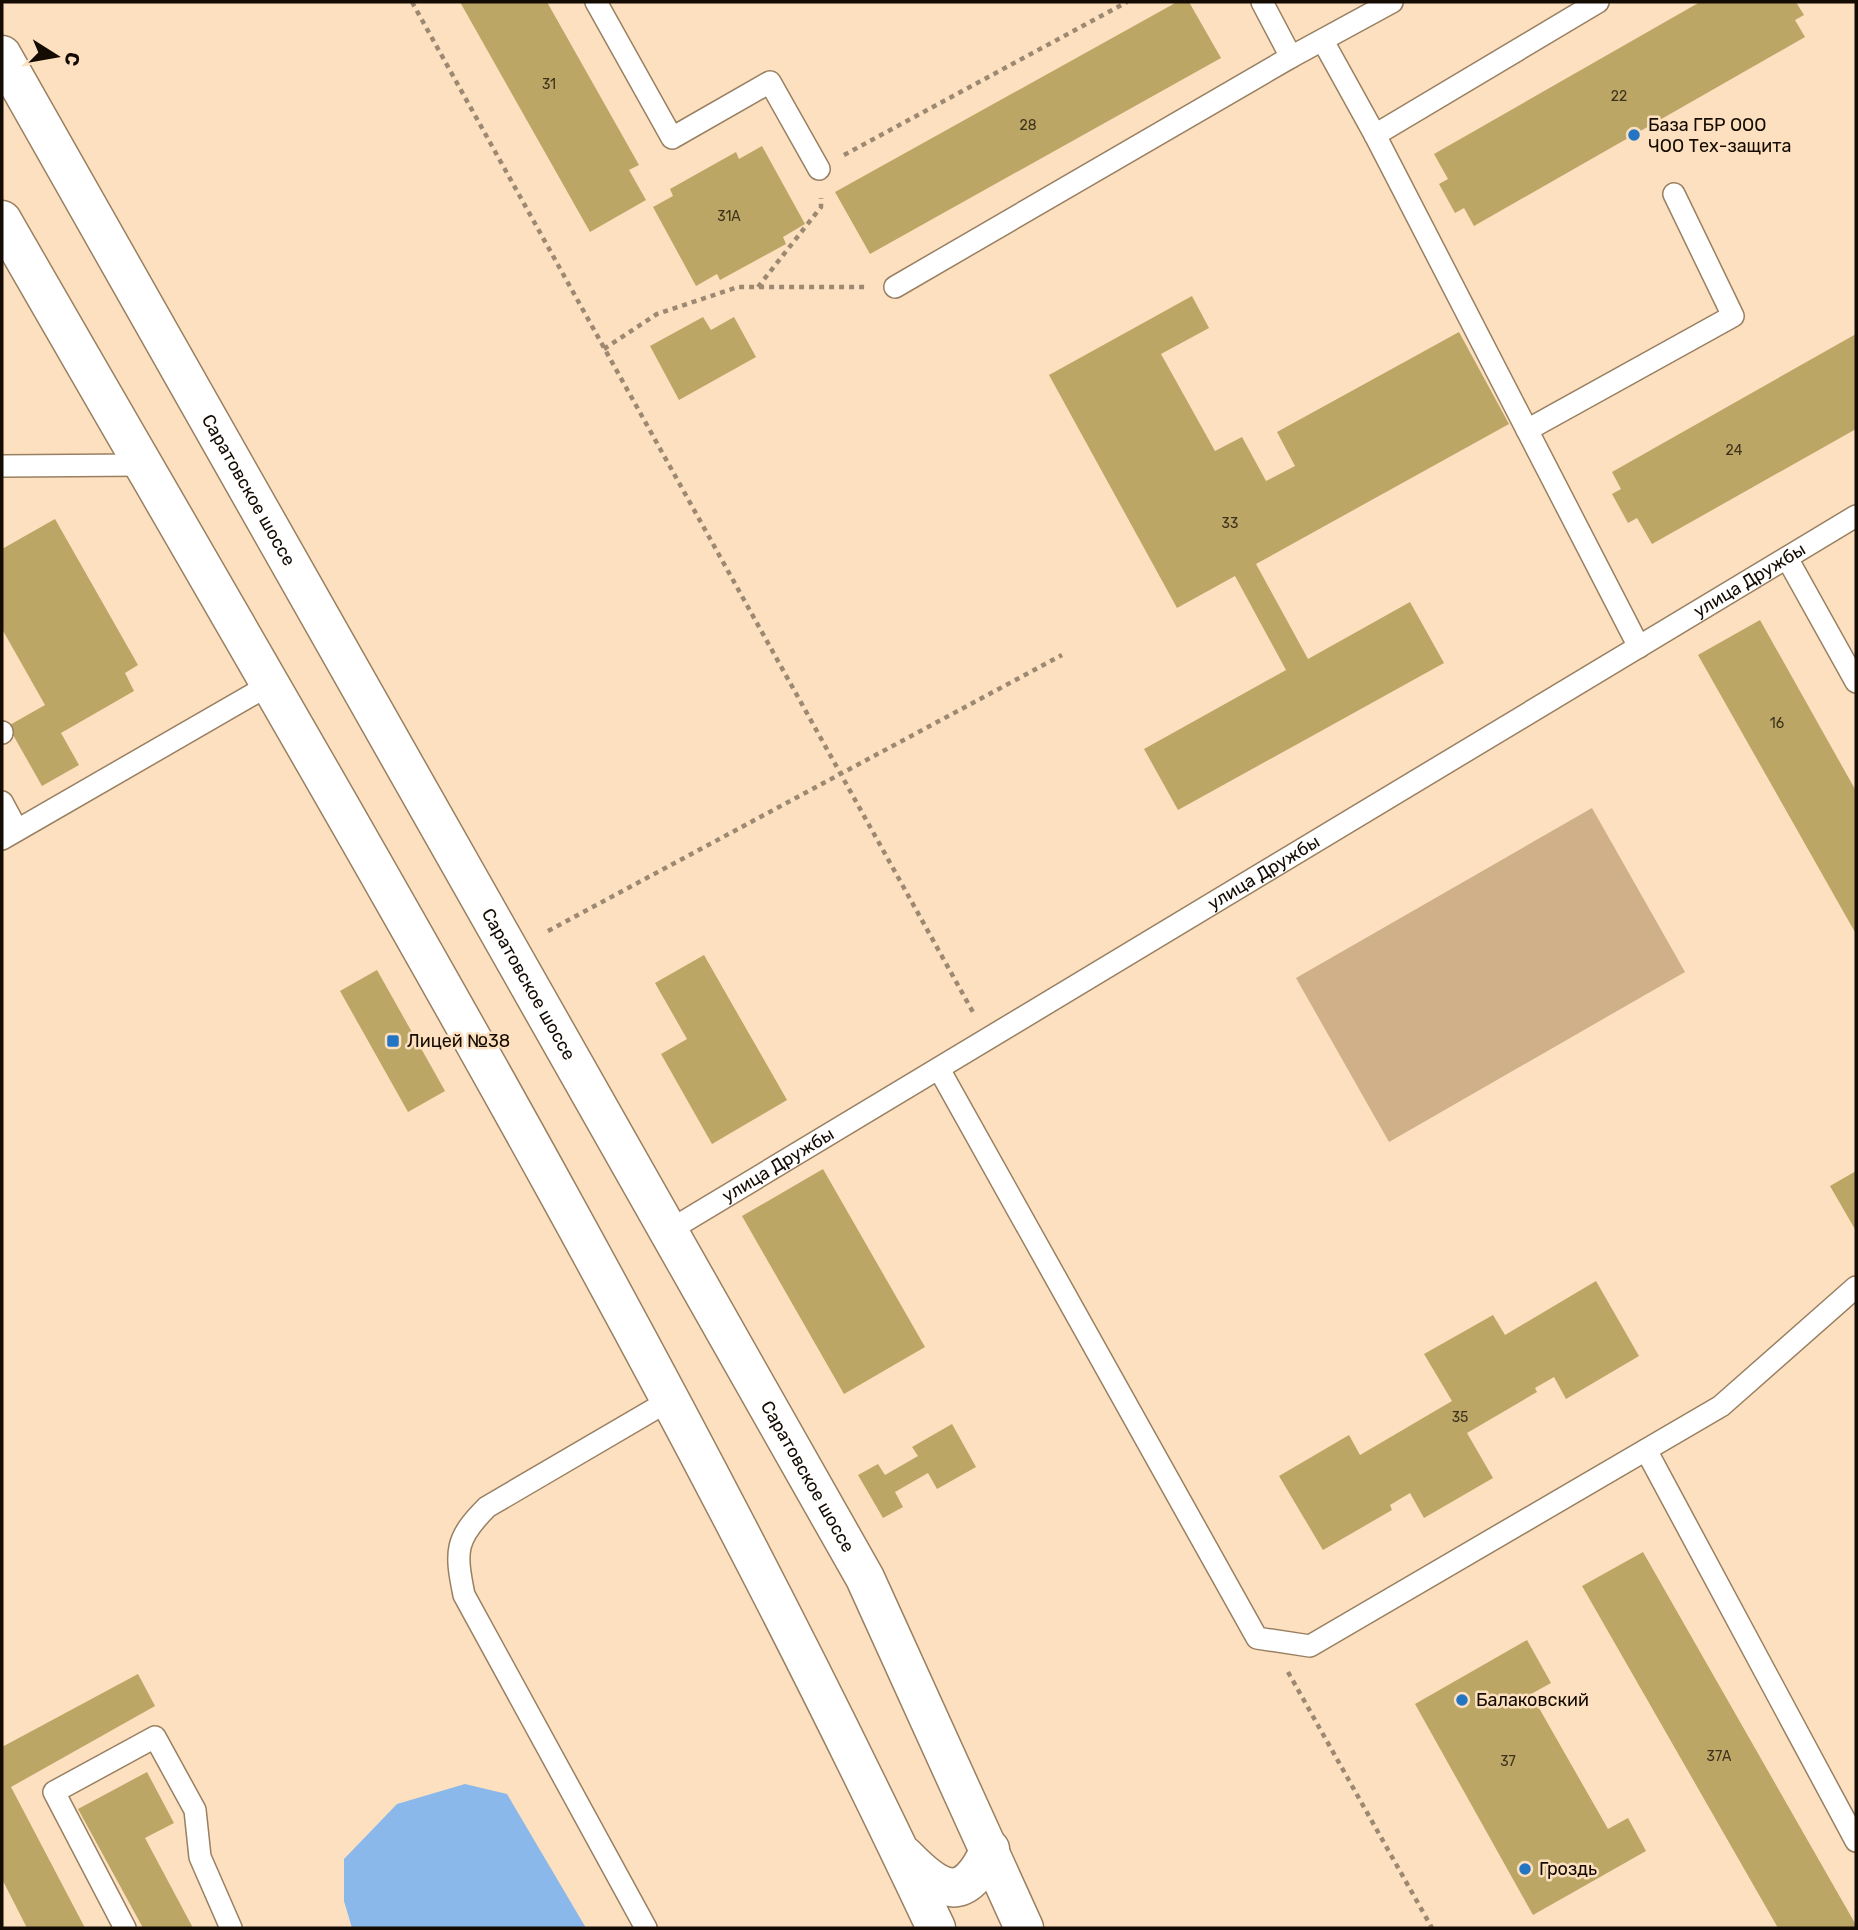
<svg xmlns="http://www.w3.org/2000/svg" width="1858" height="1930" font-family="Rubik,sans-serif">
  <style>
    .green { fill: #cfb089 }
    .water { fill: #8bb8eb }
    .building { fill: #bca666 }
    .lines { fill: none; stroke-linecap: round; stroke-linejoin: round }
    .lane-casing { stroke: #998062; stroke-width: 24 }
    .primary-casing { stroke: #998062; stroke-width: 41 }
    .path { stroke: #9d8972; stroke-width: 4.5; stroke-dasharray: 5 5; stroke-linecap: butt }
    .lane { stroke: #fff; stroke-width: 21 }
    .primary { stroke: #fff; stroke-width: 38 }
    .poi-dot { fill: #2374c3; stroke: #fce0bf; stroke-width: 2.5 }
    .labels { text-anchor: middle; dominant-baseline: central; stroke-width: 5; stroke-linejoin: round; paint-order: stroke }
    .number-label { font-size: 14px; fill: #3e321b }
    .poi-label { font-size: 18px; fill: #140b02; stroke: #fce0bf; text-anchor: start }
    .street-label { font-size: 18px; fill: #140b02; stroke: #fce0bf }
  </style>
  <rect width="100%" height="100%" fill="#fce0bf"/>
  <path class="green" d="M 1592,808 L 1685,972 L 1389,1142 L 1296,978 Z"/>
  <path class="water" d="M 465,1784 L 507,1794 L 586,1928 L 352,1928 L 344,1901 L 344,1859 L 397,1804 Z"/>
  <path class="building" d="M 460,2 L 547,2 L 639,165 L 629,170 L 646,200 L 590,232 Z
    M 1177,2 L 1189,2 L 1221,58 L 870,254 L 835,192 Z
    M 1700,2 L 1796,2 L 1804,15 L 1795,20 L 1805,37 L 1474,226 L 1464,208 L 1455,213 L 1439,184 L 1448,179 L 1434,154 Z
    M 762,146 L 805,224 L 783,237 L 786,244 L 720,280 L 717,274 L 696,286 L 653,207 L 673,196 L 670,189 L 736,152 L 739,159 Z
    M 1192,296 L 1209,328 L 1161,354 L 1215,451 L 1242,437 L 1266,481 L 1295,466 L 1277,432 L 1459,332 L 1509,424 L 1256,564 L 1308,659 L 1410,602 L 1444,663 L 1178,810 L 1144,749 L 1286,670 L 1235,576 L 1177,608 L 1049,375 Z
    M 703,317 L 711,330 L 734,317 L 756,357 L 679,400 L 650,346 Z
    M 1856,334 L 1856,429 L 1652,544 L 1637,518 L 1628,523 L 1612,494 L 1621,489 L 1612,472 Z
    M 55,519 L 138,665 L 125,673 L 134,691 L 61,733 L 79,765 L 42,786 L 8,726 L 45,705 L 2,629 L 2,549 Z
    M 1760,620 L 1856,791 L 1856,934 L 1698,655 Z
    M 704,955 L 787,1100 L 712,1144 L 661,1054 L 687,1039 L 655,983 Z
    M 377,970 L 445,1091 L 408,1112 L 340,991 Z
    M 823,1169 L 925,1347 L 844,1394 L 742,1216 Z
    M 1856,1171 L 1856,1231 L 1830,1186 Z
    M 1596,1281 L 1639,1356 L 1566,1399 L 1554,1377 L 1535,1388 L 1537,1392 L 1467,1433 L 1493,1478 L 1424,1518 L 1410,1493 L 1390,1505 L 1392,1510 L 1323,1550 L 1279,1476 L 1349,1435 L 1360,1455 L 1452,1401 L 1424,1354 L 1493,1315 L 1505,1335 Z
    M 952,1424 L 976,1467 L 937,1489 L 928,1473 L 895,1492 L 903,1507 L 883,1518 L 858,1475 L 878,1464 L 885,1475 L 918,1456 L 912,1447 Z
    M 1643,1552 L 1856,1925 L 1856,1928 L 1778,1928 L 1582,1586 Z
    M 1527,1640 L 1551,1683 L 1531,1694 L 1608,1829 L 1628,1818 L 1646,1851 L 1533,1915 L 1415,1704 Z
    M 138,1674 L 155,1706 L 11,1787 L 85,1928 L 27,1928 L 2,1879 L 2,1747 Z
    M 147,1772 L 174,1823 L 145,1838 L 193,1928 L 143,1928 L 78,1809 Z"/>
  <g class="lines">
    <defs>
      <g id="lane">
        <path d="M 596,2 L 672,138 L 770,82 L 819,169"/>
        <path d="M 1262,2 L 1291,57 L 1392,2"/>
        <path d="M 1323,41 L 1375,135 L 1639,647"/>
        <path d="M 1375,135 L 1598,2"/>
        <path d="M 895,287 L 1291,57"/>
        <path d="M 1527,430 L 1733,316 L 1674,194"/>
        <path d="M 2,466 L 143,465"/>
        <path d="M 1787,558 L 1856,682"/>
        <path d="M 2,733 L 2,732"/>
        <path d="M 2,802 L 17,830"/>
        <path d="M 2,839 L 269,685"/>
        <path d="M 939,1069 L 1257,1638 L 1310,1646 L 1721,1406 L 1856,1287"/>
        <path id="s1" d="M 670,1230 L 1856,516"/>
        <path d="M 1646,1450 L 1856,1841"/>
        <path d="M 125,1928 L 54,1792 L 155,1737 L 195,1810 L 200,1857 L 231,1928"/>
        <path d="M 646,1928 L 464,1595 C 455,1551 455,1539 487,1507 L 670,1400"/>
      </g>
      <g id="primary">
        <path id="s2" d="M 2,55 L 865,1578 L 1024,1928"/>
        <path d="M 2,220 C 325,782 660,1341 936,1928"/>
        <path d="M 905,1856 C 942,1894 965,1904 990,1849"/>
      </g>
    </defs>
    <use href="#lane" class="lane-casing"/>
    <use href="#primary" class="primary-casing"/>
    <path class="path" d="M 412,2 L 974,1014
      M 844,155 L 1127,2
      M 758,287 L 821,207 L 821,198
      M 604,349 L 657,314 L 738,287 L 866,287
      M 548,931 L 1062,655
      M 1288,1672 L 1432,1928"/>
    <use href="#lane" class="lane"/>
    <use href="#primary" class="primary"/>
  </g>
  <g class="poi-dot">
    <circle cx="1634" cy="135" r="7"/>
    <rect x="386" y="1034" width="14" height="14" rx="3.5"/>
    <circle cx="1462" cy="1700" r="7"/>
    <circle cx="1525" cy="1869" r="7"/>
  </g>
  <g class="labels">
    <g class="number-label">
      <text x="549" y="84">31</text>
      <text x="1619" y="96">22</text>
      <text x="1028" y="125">28</text>
      <text x="729" y="216">31А</text>
      <text x="1734" y="450">24</text>
      <text x="1230" y="523">33</text>
      <text x="1777" y="723">16</text>
      <text x="1460" y="1417">35</text>
      <text x="1719" y="1756">37А</text>
      <text x="1508" y="1761">37</text>
    </g>
    <g class="poi-label">
      <text x="1648" y="125">База ГБР ООО<tspan x="1648" dy="21">ЧОО Тех-защита</tspan></text>
      <text x="407" y="1041">Лицей №38</text>
      <text x="1476" y="1700">Балаковский</text>
      <text x="1539" y="1869">Гроздь</text>
    </g>
    <g class="street-label">
      <text stroke="none"><textPath href="#s2" startOffset="500">Саратовское шоссе</textPath></text>
      <text stroke="none"><textPath href="#s1" startOffset="1260">улица Дружбы</textPath></text>
      <text stroke="none"><textPath href="#s1" startOffset="693">улица Дружбы</textPath></text>
      <text stroke="none"><textPath href="#s2" startOffset="1068">Саратовское шоссе</textPath></text>
      <text stroke="none"><textPath href="#s1" startOffset="126">улица Дружбы</textPath></text>
      <text stroke="none"><textPath href="#s2" startOffset="1634">Саратовское шоссе</textPath></text>
    </g>
  </g>
  <rect width="1858" height="1930" fill="none" stroke="#140b02" stroke-width="7"/>
  <g transform="translate(56 56) rotate(101)" stroke="#fce0bf" stroke-width="5" paint-order="stroke">
  <path d="M0-5L12 26L0 18L-12 26Z" fill="#140b02"/>
  <text y="-10" font-size="19" font-weight="bold" text-anchor="middle" fill="#140b02">С</text>
  </g>
</svg>
